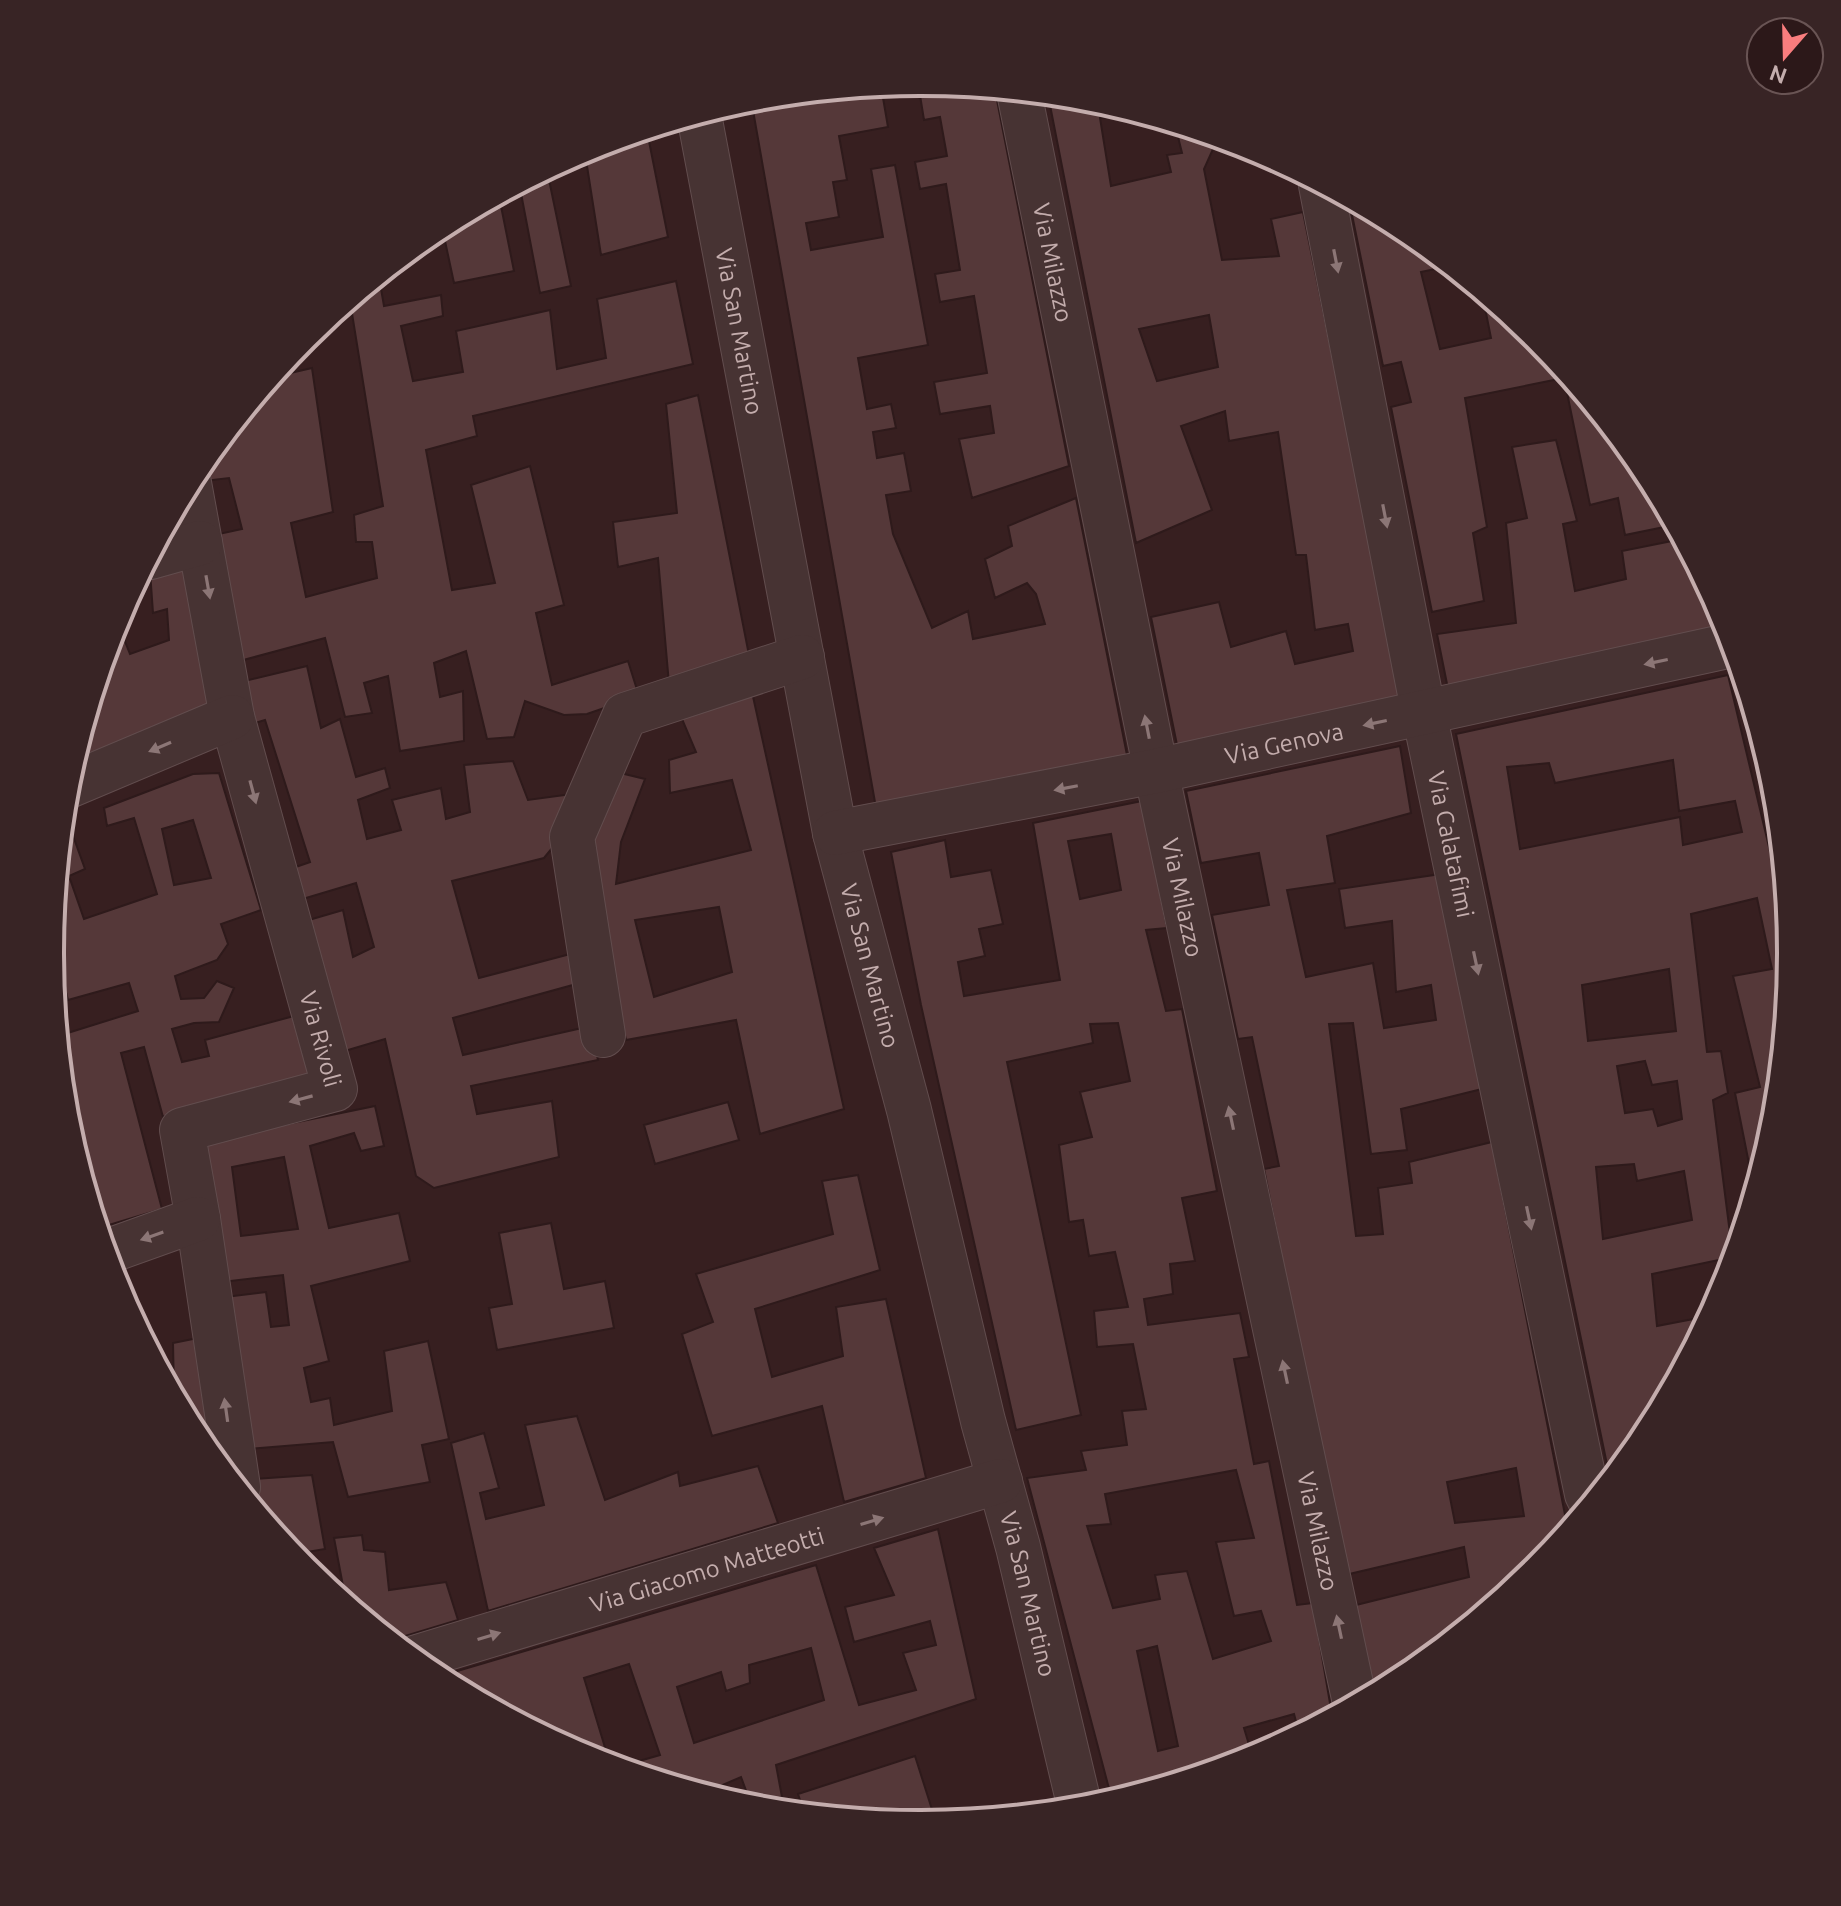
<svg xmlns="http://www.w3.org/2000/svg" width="1841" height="1906" font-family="Ubuntu,sans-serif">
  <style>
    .building { fill: #553839; stroke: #2e1a1b; stroke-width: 2; fill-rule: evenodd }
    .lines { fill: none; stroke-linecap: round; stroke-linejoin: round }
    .minor-casing { stroke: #624d4e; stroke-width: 46 }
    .minor { stroke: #473333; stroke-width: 44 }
    .oneway { fill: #8c7676 }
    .labels { text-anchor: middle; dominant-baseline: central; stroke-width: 6; stroke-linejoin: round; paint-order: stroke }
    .street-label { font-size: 24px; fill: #c4adad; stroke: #2c1819 }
    .rim { fill: none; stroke: #c4adad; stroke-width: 4 }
  </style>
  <rect width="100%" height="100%" fill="#371f20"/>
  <path class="building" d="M 918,83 L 995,90 L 1069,466 L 972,498 L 959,439 L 994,433 L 990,406 L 940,414 L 934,382 L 987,373 L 974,296 L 940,302 L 935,274 L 960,270 L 946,184 L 920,189 L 915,162 L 947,156 L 940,117 L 924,120 Z
    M 881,86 L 888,127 L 839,136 L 847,180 L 833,182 L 839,217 L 806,223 L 811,250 L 883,237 L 871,169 L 895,165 L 928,345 L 858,358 L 867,409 L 891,404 L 896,428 L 873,432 L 877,458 L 904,453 L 911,491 L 886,495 L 893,534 L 932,628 L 968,611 L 973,639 L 1045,624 L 1036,594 L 1027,583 L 995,598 L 985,559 L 1012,546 L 1008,526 L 1076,498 L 1127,755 L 876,808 L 751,99 L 783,96 L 784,101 Z
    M 1048,95 L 1091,99 L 1135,113 L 1136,115 L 1100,118 L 1111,186 L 1171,172 L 1167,155 L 1182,153 L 1175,125 L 1218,138 L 1204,169 L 1222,260 L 1279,256 L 1271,219 L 1303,212 L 1402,698 L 1177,745 L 1151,617 L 1219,602 L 1231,647 L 1286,631 L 1295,664 L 1353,651 L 1348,624 L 1315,630 L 1306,555 L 1296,555 L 1278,432 L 1229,441 L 1225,411 L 1181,426 L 1212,510 L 1136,543 ZM 1209,315 L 1218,367 L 1157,381 L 1139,329 Z
    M 647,131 L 668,237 L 601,255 L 587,166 L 570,170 L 568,159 L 588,149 Z
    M 547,170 L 571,286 L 540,293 L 520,188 L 510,190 Z
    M 499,196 L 514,271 L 454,283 L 442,227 Z
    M 1349,200 L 1405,229 L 1449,266 L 1421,272 L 1440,349 L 1491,338 L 1482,293 L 1536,338 L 1645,470 L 1674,525 L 1625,535 L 1618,498 L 1590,505 L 1564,378 L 1465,398 L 1487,527 L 1473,533 L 1484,601 L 1432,612 L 1391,407 L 1411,402 L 1401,362 L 1383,366 Z
    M 379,277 L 384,306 L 441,295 L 443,316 L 401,326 L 413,381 L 463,372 L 456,331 L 550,310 L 557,369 L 606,358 L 597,299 L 676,281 L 693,364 L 473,416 L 477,436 L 426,450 L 452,590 L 495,583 L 471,485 L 530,466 L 564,605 L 536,613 L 552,685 L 628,661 L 639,696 L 587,714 L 564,715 L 525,701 L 514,737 L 487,739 L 466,651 L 434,663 L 440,697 L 463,691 L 464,741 L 400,751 L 388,676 L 364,683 L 372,713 L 345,717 L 325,638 L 236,662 L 214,535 L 242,529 L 229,478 L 204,481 L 201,464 L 273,377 L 312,368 L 333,512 L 291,523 L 306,597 L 377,578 L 372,542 L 356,542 L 354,515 L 383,506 L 350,301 Z
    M 698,395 L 749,655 L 669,684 L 658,558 L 618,567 L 613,522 L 677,513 L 666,404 Z
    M 1556,440 L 1577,521 L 1563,524 L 1575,591 L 1626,579 L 1622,551 L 1682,539 L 1701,576 L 1715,634 L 1448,689 L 1437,634 L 1516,623 L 1506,523 L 1527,518 L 1512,447 Z
    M 186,560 L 212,723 L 67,782 L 116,619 L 130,654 L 169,640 L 167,609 L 153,613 L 150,571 Z
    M 307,666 L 321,728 L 340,719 L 356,777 L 385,768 L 390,788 L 358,800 L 367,839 L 401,830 L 392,800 L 441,788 L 446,819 L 470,812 L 464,765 L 513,761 L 528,800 L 572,794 L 562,836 L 544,858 L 452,881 L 479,978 L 574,953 L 580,983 L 453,1018 L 463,1055 L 591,1026 L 598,1060 L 471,1086 L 477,1114 L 552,1101 L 559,1157 L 434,1188 L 416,1176 L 385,1039 L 338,1053 L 302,922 L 343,910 L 353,957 L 374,947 L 356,883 L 296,901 L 287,870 L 310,862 L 265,720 L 248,725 L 240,682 Z
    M 1728,675 L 1789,931 L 1791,953 L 1774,1123 L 1754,1189 L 1735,1093 L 1760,1087 L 1733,976 L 1772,969 L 1757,898 L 1691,914 L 1707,1052 L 1721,1051 L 1728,1093 L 1713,1100 L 1733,1257 L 1652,1274 L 1657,1326 L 1709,1316 L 1644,1437 L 1610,1479 L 1456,734 ZM 1673,760 L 1679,811 L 1735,801 L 1742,832 L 1683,845 L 1680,817 L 1520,849 L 1507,767 L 1549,763 L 1555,783 ZM 1669,969 L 1676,1031 L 1588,1041 L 1582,985 ZM 1645,1061 L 1652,1085 L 1677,1081 L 1682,1119 L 1658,1126 L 1653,1109 L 1625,1113 L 1617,1066 ZM 1634,1164 L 1637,1181 L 1684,1171 L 1692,1220 L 1603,1239 L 1596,1167 Z
    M 752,692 L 844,1109 L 760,1134 L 736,1020 L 626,1040 L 586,855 L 612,771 L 645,779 L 621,842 L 616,884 L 751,850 L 732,780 L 670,793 L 669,760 L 696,752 L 679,712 ZM 719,907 L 732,972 L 654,997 L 635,920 Z
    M 1400,746 L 1411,813 L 1327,836 L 1335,883 L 1287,890 L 1306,977 L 1373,963 L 1384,1028 L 1436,1020 L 1431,985 L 1396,992 L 1392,921 L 1345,928 L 1339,889 L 1441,874 L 1482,1089 L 1401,1109 L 1407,1150 L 1371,1154 L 1353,1023 L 1329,1024 L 1356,1236 L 1383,1234 L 1378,1188 L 1412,1183 L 1409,1162 L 1492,1142 L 1568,1530 L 1536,1569 L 1462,1629 L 1441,1635 L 1443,1645 L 1404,1677 L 1370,1695 L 1352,1606 L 1469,1577 L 1464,1547 L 1345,1575 L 1264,1169 L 1279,1166 L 1252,1037 L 1238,1039 L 1212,915 L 1269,905 L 1259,853 L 1201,863 L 1186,791 ZM 1516,1468 L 1524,1516 L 1455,1523 L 1447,1482 Z
    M 219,773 L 261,910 L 221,924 L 228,944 L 217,960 L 175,976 L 181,999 L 204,998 L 217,981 L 234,988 L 219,1022 L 194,1023 L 172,1029 L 182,1062 L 209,1056 L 205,1040 L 294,1016 L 314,1080 L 163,1117 L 144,1047 L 121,1053 L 162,1209 L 99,1228 L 67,1122 L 58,1036 L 138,1011 L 129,983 L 68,1000 L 60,969 L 52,972 L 50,953 L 63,823 L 68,822 L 85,869 L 69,876 L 84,919 L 157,894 L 134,818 L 107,826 L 104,808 L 193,774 ZM 193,820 L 211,878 L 174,885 L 162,829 Z
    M 1142,801 L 1167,928 L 1146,930 L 1166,1011 L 1182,1009 L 1217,1191 L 1182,1198 L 1195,1261 L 1170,1264 L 1173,1294 L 1144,1299 L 1148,1325 L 1240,1313 L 1249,1357 L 1234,1359 L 1254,1464 L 1269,1461 L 1297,1605 L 1313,1603 L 1332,1715 L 1298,1729 L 1294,1714 L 1244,1728 L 1253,1758 L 1112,1800 L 1027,1478 L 1086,1470 L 1081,1451 L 1127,1445 L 1122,1411 L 1146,1409 L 1133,1344 L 1097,1347 L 1094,1311 L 1128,1307 L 1115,1252 L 1089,1256 L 1083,1220 L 1069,1222 L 1059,1145 L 1092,1137 L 1080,1092 L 1130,1081 L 1118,1023 L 1090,1024 L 1093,1043 L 1007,1062 L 1081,1415 L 1016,1430 L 921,1005 L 891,852 L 945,840 L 951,877 L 991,870 L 1003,924 L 979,929 L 985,956 L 958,962 L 964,996 L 1060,980 L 1033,823 ZM 1111,834 L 1121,890 L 1080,899 L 1068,841 ZM 1236,1470 L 1254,1538 L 1216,1542 L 1234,1616 L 1261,1611 L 1271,1641 L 1213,1659 L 1187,1571 L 1155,1575 L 1160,1599 L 1113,1608 L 1087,1526 L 1111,1524 L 1105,1494 ZM 1157,1646 L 1178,1746 L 1158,1751 L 1137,1651 Z
    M 728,1102 L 739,1140 L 655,1164 L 644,1125 Z
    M 375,1106 L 384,1146 L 361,1151 L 354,1133 L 310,1146 L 329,1228 L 399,1213 L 410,1261 L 311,1286 L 329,1361 L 304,1368 L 311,1402 L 330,1398 L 334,1425 L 392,1411 L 384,1351 L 428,1341 L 449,1439 L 422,1445 L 430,1482 L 348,1497 L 333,1442 L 249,1449 L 225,1297 L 266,1292 L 271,1327 L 289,1325 L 283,1275 L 222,1282 L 200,1142 ZM 284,1157 L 298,1229 L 241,1236 L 232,1167 Z
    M 858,1175 L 880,1270 L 755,1309 L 772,1377 L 843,1356 L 836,1307 L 886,1299 L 926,1478 L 844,1502 L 822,1406 L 712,1436 L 682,1334 L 713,1322 L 696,1274 L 833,1234 L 822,1181 Z
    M 551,1223 L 564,1289 L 605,1281 L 614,1328 L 497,1350 L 489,1308 L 512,1304 L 499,1233 Z
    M 198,1338 L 217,1461 L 196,1436 L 174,1393 L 173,1343 Z
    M 577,1416 L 605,1500 L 678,1472 L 680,1486 L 758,1466 L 778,1523 L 488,1611 L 451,1443 L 484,1433 L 499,1488 L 480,1493 L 486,1519 L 544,1505 L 525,1425 Z
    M 312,1475 L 325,1549 L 295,1554 L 296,1558 L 259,1513 L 254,1479 Z
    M 938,1529 L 976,1699 L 776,1765 L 782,1797 L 751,1804 L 741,1777 L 711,1790 L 714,1796 L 618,1767 L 660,1755 L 629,1664 L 584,1678 L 610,1764 L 587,1757 L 437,1677 L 816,1565 L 859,1705 L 916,1690 L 903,1653 L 936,1645 L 930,1621 L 854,1642 L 845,1607 L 894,1595 L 874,1548 ZM 811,1648 L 824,1700 L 694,1743 L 677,1687 L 721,1672 L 726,1691 L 750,1683 L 749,1665 Z
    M 362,1535 L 364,1550 L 385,1552 L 389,1590 L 446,1582 L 458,1620 L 392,1640 L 346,1602 L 334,1538 Z
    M 915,1756 L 936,1822 L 920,1823 L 804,1812 L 798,1794 Z"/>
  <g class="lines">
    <defs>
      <g id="minor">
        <path id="s1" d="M 1019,92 L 1156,771 L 1355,1703"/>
        <path id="s2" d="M 699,115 L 835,833 L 909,1110 L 983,1421 L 1018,1547 L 1080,1808"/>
        <path id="s3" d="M 1321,185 L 1419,689 L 1587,1494 L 1591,1502"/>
        <path id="s4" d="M 189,483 L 232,717 L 335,1089 L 182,1130 L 198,1219 L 238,1487"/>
        <path d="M 150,557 L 200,543"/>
        <path d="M 66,787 L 232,717"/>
        <path id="s5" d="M 835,833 L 1156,771 L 1732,645"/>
        <path d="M 603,1035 L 572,837 L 625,715 L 802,657"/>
        <path d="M 106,1252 L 198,1219"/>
        <path id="s6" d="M 414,1658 L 1000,1481"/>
      </g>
    </defs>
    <use href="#minor" class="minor-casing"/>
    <use href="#minor" class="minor"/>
  </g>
  <defs><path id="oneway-solid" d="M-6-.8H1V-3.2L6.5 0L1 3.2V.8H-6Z" transform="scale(2)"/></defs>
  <g class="oneway">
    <use href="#oneway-solid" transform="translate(1336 261) rotate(79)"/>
    <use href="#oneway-solid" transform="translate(1385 516) rotate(79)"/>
    <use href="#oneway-solid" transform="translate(208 587) rotate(80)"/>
    <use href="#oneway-solid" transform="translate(1656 662) rotate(168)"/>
    <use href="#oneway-solid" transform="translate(1375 723) rotate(168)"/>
    <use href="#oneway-solid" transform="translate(1147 727) rotate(-101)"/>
    <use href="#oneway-solid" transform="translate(160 747) rotate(157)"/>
    <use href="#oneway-solid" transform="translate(1066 788) rotate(169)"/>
    <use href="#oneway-solid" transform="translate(253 792) rotate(75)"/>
    <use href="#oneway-solid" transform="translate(1476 963) rotate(78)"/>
    <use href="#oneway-solid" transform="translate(301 1099) rotate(165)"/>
    <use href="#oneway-solid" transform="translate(1231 1118) rotate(-102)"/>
    <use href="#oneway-solid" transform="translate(1529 1218) rotate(78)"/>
    <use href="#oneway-solid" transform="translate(152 1236) rotate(161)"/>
    <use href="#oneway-solid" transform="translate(1285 1372) rotate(-102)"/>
    <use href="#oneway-solid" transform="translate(226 1410) rotate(-98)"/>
    <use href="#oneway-solid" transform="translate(872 1521) rotate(-17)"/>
    <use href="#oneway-solid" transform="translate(1339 1627) rotate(-102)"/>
    <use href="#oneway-solid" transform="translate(489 1636) rotate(-17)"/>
  </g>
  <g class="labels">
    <g class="street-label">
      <text stroke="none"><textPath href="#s1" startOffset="174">Via Milazzo</textPath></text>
      <text stroke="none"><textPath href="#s2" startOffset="220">Via San Martino</textPath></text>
      <text stroke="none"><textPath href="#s5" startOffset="458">Via Genova</textPath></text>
      <text stroke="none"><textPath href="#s3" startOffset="672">Via Calatafimi</textPath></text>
      <text stroke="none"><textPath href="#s1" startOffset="822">Via Milazzo</textPath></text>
      <text stroke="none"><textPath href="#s2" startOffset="868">Via San Martino</textPath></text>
      <text stroke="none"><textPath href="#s4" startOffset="572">Via Rivoli</textPath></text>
      <text stroke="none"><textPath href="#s1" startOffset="1470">Via Milazzo</textPath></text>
      <text stroke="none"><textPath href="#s6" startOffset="306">Via Giacomo Matteotti</textPath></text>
      <text stroke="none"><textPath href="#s2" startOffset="1516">Via San Martino</textPath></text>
    </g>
  </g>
  <path d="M0 0H1841V1906H0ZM920 96H921A856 856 0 0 1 1777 952V954A856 856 0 0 1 921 1810H920A856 856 0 0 1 64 954V952A856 856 0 0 1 920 96Z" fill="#382425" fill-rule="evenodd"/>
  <path class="rim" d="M920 96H921A856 856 0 0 1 1777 952V954A856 856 0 0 1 921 1810H920A856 856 0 0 1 64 954V952A856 856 0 0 1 920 96Z"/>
  <g transform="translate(1785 56) rotate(200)"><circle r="38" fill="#2c1819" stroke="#695454" stroke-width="2"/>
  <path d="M0-6L14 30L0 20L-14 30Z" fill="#f97d7e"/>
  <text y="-12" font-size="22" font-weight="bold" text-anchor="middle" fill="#c4adad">N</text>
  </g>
</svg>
